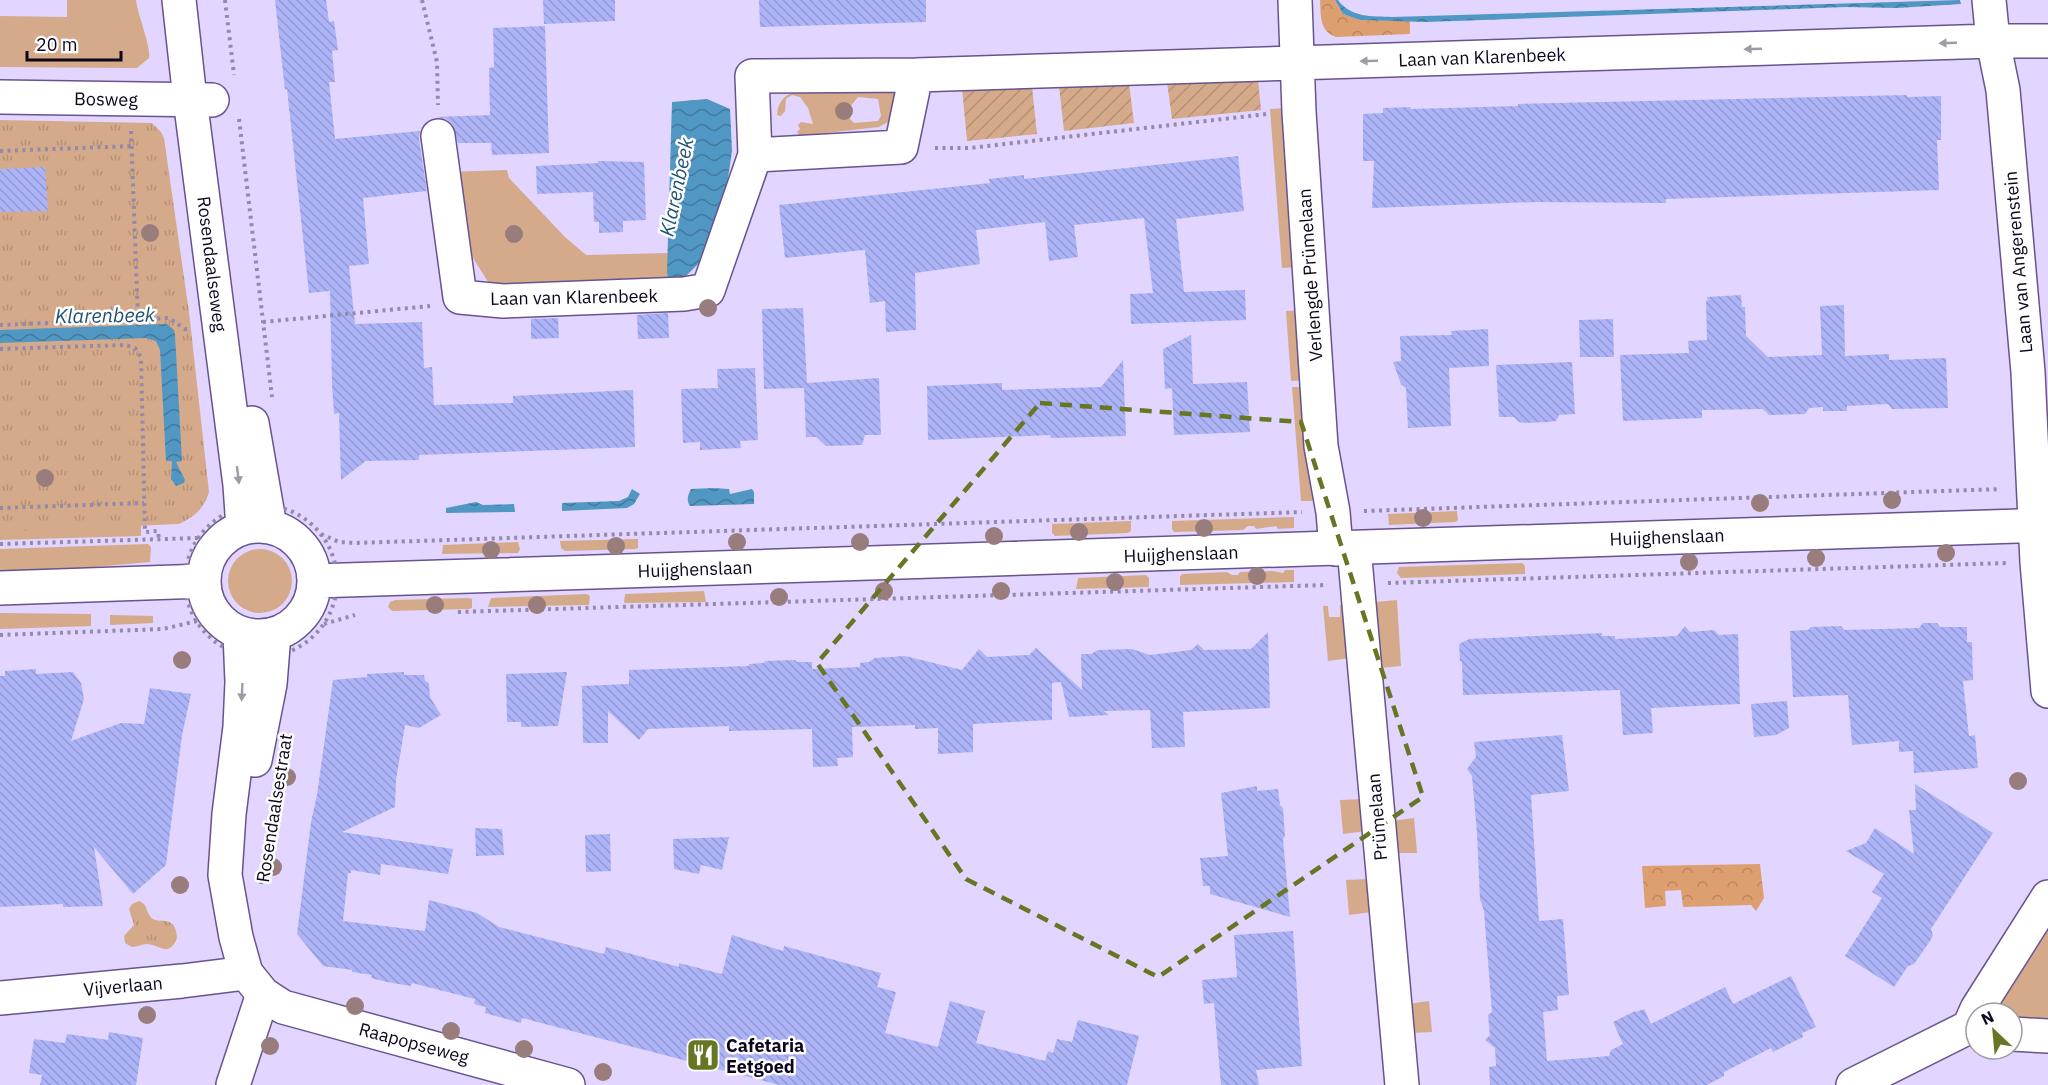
<svg xmlns="http://www.w3.org/2000/svg" width="2048" height="1085" font-family="'IBM Plex Sans',sans-serif">
  <style>
    .grass { fill: #d5aa8a; fill-rule: evenodd }
    .forest { fill: url(#forest-crowns) }
    .park { fill: url(#park-tufts) }
    .garden { fill: url(#garden-furrows) }
    .water { fill: url(#water-waves) }
    .building { fill: url(#building-back-hatch) }
    .lines { fill: none; stroke-linecap: round; stroke-linejoin: round }
    .minor-casing { stroke: #68538f; stroke-width: 36 }
    .tertiary-casing { stroke: #68538f; stroke-width: 36 }
    .path { stroke: #9489ab; stroke-width: 4; stroke-dasharray: 3 4.5; stroke-linecap: butt }
    .minor { stroke: #fff; stroke-width: 33 }
    .tertiary { stroke: #fff; stroke-width: 33 }
    .tree { fill: #997d7c }
    .oneway { fill: #9f9ba4 }
    .marked { fill: none; stroke: #677622; stroke-width: 4.5; stroke-dasharray: 12 8; stroke-linejoin: round }
    .labels { text-anchor: middle; dominant-baseline: central; stroke-width: 5; stroke-linejoin: round; paint-order: stroke }
    .street-label { font-size: 18px; fill: #0e061c; stroke: #fefefe }
    .poi-label { font-size: 18px; font-weight: bold; fill: #0e061c; stroke: #fefefe; text-anchor: start }
    .water-label { font-size: 20px; font-style: italic; fill: #1e5373; stroke: #fefefe }
  </style>
  <defs>
    <pattern id="forest-crowns" width="20" height="18" patternUnits="userSpaceOnUse" patternTransform="scale(1.5)"><rect width="20" height="18" fill="#dd9f6f"/><path d="M2 6a3 3 0 1 1 6 0M12 15a3 3 0 1 1 6 0" fill="none" stroke="#bc8760"/></pattern>
    <pattern id="park-tufts" width="24" height="20" patternUnits="userSpaceOnUse" patternTransform="scale(1.5)"><rect width="24" height="20" fill="#d5aa8a"/><path d="M3 7l-1-3M5 7V3M7 7l1-3M15 17l-1-3M17 17v-4M19 17l1-3" fill="none" stroke="#b69176"/></pattern>
    <pattern id="garden-furrows" width="10" height="10" patternUnits="userSpaceOnUse" patternTransform="scale(1.5)"><rect width="10" height="10" fill="#d5aa8a"/><path d="M-1 1l2-2M0 10L10 0M9 11l2-2" fill="none" stroke="#b69176"/></pattern>
    <pattern id="water-waves" width="16" height="10" patternUnits="userSpaceOnUse" patternTransform="scale(1.5)"><rect width="16" height="10" fill="#5197c4"/><path d="M0 5q4-4 8 0t8 0" fill="none" stroke="#42799e"/></pattern>
    <pattern id="building-back-hatch" width="6" height="6" patternUnits="userSpaceOnUse" patternTransform="scale(1.5)"><rect width="6" height="6" fill="#acb4f7"/><path d="M-1 5l2 2M0 0l6 6M5-1l2 2" fill="none" stroke="#9399d3"/></pattern>
  </defs>
  <rect width="100%" height="100%" fill="#e2d5ff"/>
  <path class="grass" d="M 67,0 L 136,0 C 138,16 151,46 149,58 L 137,68 L 129,68 L 0,67 L 0,16 L 67,17 Z
    M 899,89 L 895,118 L 879,127 L 800,136 L 797,132 L 800,129 L 798,125 L 801,122 L 813,124 L 808,108 L 800,97 L 792,95 L 786,99 L 785,111 L 781,116 L 777,115 C 778,103 783,96 794,92 ZM 858,97 L 878,99 L 881,116 L 878,121 L 854,123 L 849,118 L 850,107 Z
    M 1287,108 L 1299,267 L 1282,268 L 1270,109 Z
    M 507,170 L 509,178 L 565,237 L 586,255 L 668,253 L 668,286 L 490,285 L 473,258 L 447,172 Z
    M 1303,310 L 1308,380 L 1291,381 L 1286,311 Z
    M 1292,387 L 1308,387 L 1314,497 L 1312,501 L 1301,501 Z
    M 141,507 L 141,536 L 0,540 L 0,512 Z
    M 1457,511 L 1458,520 L 1455,522 L 1389,525 L 1388,514 Z
    M 1294,517 L 1294,528 L 1278,529 L 1276,526 L 1256,529 L 1254,526 L 1248,526 L 1243,530 L 1174,532 L 1172,529 L 1172,521 Z
    M 1131,521 L 1131,531 L 1128,533 L 1055,536 L 1052,533 L 1052,524 Z
    M 636,539 L 638,539 L 638,548 L 635,549 L 565,551 L 561,548 L 560,541 Z
    M 518,542 L 520,549 L 518,553 L 442,554 L 443,545 Z
    M 148,544 L 151,547 L 150,562 L 61,570 L 0,572 L 0,549 Z
    M228 581a32 32 0 1 1 64 0a32 32 0 1 1-64 0Z
    M 1522,563 L 1525,566 L 1525,574 L 1401,578 L 1397,573 L 1399,567 Z
    M 1285,570 L 1294,570 L 1294,582 L 1180,585 L 1180,577 L 1182,574 L 1227,572 L 1232,575 L 1238,575 L 1240,572 L 1273,571 L 1283,573 Z
    M 1146,575 L 1149,578 L 1149,587 L 1076,589 L 1078,578 Z
    M 704,591 L 706,602 L 624,603 L 625,594 Z
    M 587,594 L 590,596 L 589,605 L 488,607 L 491,598 Z
    M 468,598 L 472,599 L 472,608 L 469,609 L 392,611 L 388,607 L 390,602 L 395,600 Z
    M 1397,600 L 1401,666 L 1380,668 L 1375,602 Z
    M 1340,605 L 1347,605 L 1351,658 L 1328,661 L 1323,606 L 1328,606 L 1329,617 L 1340,617 Z
    M 0,613 L 91,614 L 91,626 L 0,629 Z
    M 110,615 L 153,616 L 153,623 L 110,625 Z
    M 1363,799 L 1366,831 L 1343,834 L 1340,800 Z
    M 1414,818 L 1417,853 L 1396,853 L 1392,821 Z
    M 1368,879 L 1372,912 L 1349,915 L 1346,880 Z
    M 2048,913 L 2048,1027 L 2012,1026 L 2012,1013 L 1995,1013 L 1993,1008 Z
    M 1429,1001 L 1432,1032 L 1411,1033 L 1407,1004 Z"/>
  <path class="forest" d="M 1320,0 L 1335,0 L 1343,14 L 1360,20 L 1410,21 L 1410,34 L 1336,37 C 1319,31 1321,15 1320,0 Z
    M 1760,864 L 1764,898 L 1756,911 L 1751,905 L 1683,907 L 1681,890 L 1665,891 L 1666,906 L 1645,908 L 1642,866 Z"/>
  <path class="park" d="M 0,120 L 152,123 L 161,132 L 164,138 L 189,312 L 209,492 C 204,509 194,517 179,524 L 0,532 Z
    M 139,901 C 148,905 145,909 150,916 C 156,927 176,911 177,938 C 169,958 160,945 147,944 C 142,944 137,947 132,947 L 125,943 L 124,936 L 134,925 L 129,909 L 132,904 Z"/>
  <path class="garden" d="M 1258,79 L 1261,110 L 1172,119 L 1167,82 Z
    M 1129,83 L 1134,123 L 1064,131 L 1059,86 Z
    M 1032,87 L 1037,134 L 967,141 L 962,88 Z"/>
  <path class="water" d="M 1335,0 L 1338,0 C 1351,18 1372,16 1392,17 L 1960,0 L 1961,4 L 1897,8 L 1846,7 L 1425,22 L 1360,20 L 1343,14 Z
    M 707,99 L 730,109 L 732,151 L 727,185 L 699,263 L 687,275 L 675,281 L 668,278 L 667,272 L 672,102 Z
    M 167,324 L 174,330 L 175,335 L 182,461 L 176,462 L 185,480 L 184,483 L 176,486 L 171,479 L 172,461 L 166,461 L 160,350 L 156,341 L 146,338 L 0,343 L 0,330 Z
    M 713,488 L 729,489 L 730,494 L 752,489 L 754,492 L 754,504 L 690,506 C 686,500 688,495 691,489 Z
    M 632,489 L 640,494 L 634,504 L 627,508 L 562,511 L 562,503 L 619,501 L 628,497 Z
    M 476,502 L 483,505 L 514,504 L 515,512 L 446,513 L 446,508 Z"/>
  <path class="building" d="M 275,0 L 326,0 L 329,22 L 334,21 L 338,50 L 332,51 L 335,82 L 329,82 L 335,139 L 420,131 L 419,139 L 427,191 L 363,198 L 369,264 L 349,266 L 355,324 L 422,322 L 424,368 L 432,367 L 434,405 L 513,403 L 513,396 L 633,390 L 635,447 L 419,455 L 419,460 L 366,461 L 341,480 L 339,413 L 334,414 L 332,384 L 330,291 L 309,293 L 287,89 L 285,90 Z
    M 543,0 L 615,0 L 615,21 L 544,24 Z
    M 759,0 L 926,0 L 926,22 L 760,27 Z
    M 545,26 L 549,153 L 492,155 L 491,143 L 458,143 L 452,124 L 446,119 L 436,117 L 490,115 L 489,68 L 494,67 L 493,28 Z
    M 1907,95 L 1907,97 L 1941,96 L 1941,140 L 1937,140 L 1939,190 L 1666,199 L 1666,203 L 1536,202 L 1372,208 L 1374,161 L 1363,161 L 1363,114 L 1383,113 L 1383,108 L 1410,107 L 1411,109 L 1518,106 L 1518,104 Z
    M 1238,156 L 1244,211 L 1176,219 L 1184,292 L 1245,290 L 1246,320 L 1131,324 L 1130,294 L 1153,293 L 1144,218 L 1074,225 L 1078,257 L 1049,261 L 1045,222 L 976,230 L 980,264 L 915,273 L 916,330 L 886,332 L 885,301 L 870,303 L 865,250 L 785,258 L 779,205 L 990,183 L 989,179 L 1024,175 L 1024,179 Z
    M 598,161 L 644,162 L 646,220 L 623,221 L 623,232 L 599,233 L 599,222 L 594,222 L 593,192 L 537,194 L 536,166 L 598,163 Z
    M 45,167 L 48,211 L 0,212 L 0,169 Z
    M 1741,295 L 1742,307 L 1745,307 L 1746,336 L 1768,357 L 1822,355 L 1820,306 L 1844,305 L 1845,356 L 1889,354 L 1889,360 L 1946,358 L 1948,408 L 1892,409 L 1888,404 L 1847,406 L 1847,411 L 1823,411 L 1823,407 L 1809,408 L 1805,414 L 1769,415 L 1763,409 L 1702,410 L 1702,418 L 1623,421 L 1620,355 L 1689,353 L 1688,341 L 1707,340 L 1706,301 L 1708,300 L 1707,297 Z
    M 803,308 L 807,383 L 879,378 L 881,435 L 865,435 L 862,445 L 826,446 L 816,437 L 806,437 L 804,388 L 764,389 L 762,309 Z
    M 668,313 L 669,338 L 638,339 L 637,315 Z
    M 558,318 L 559,338 L 531,339 L 531,319 Z
    M 1613,319 L 1614,357 L 1580,357 L 1579,320 Z
    M 1488,329 L 1489,366 L 1449,368 L 1451,426 L 1408,428 L 1406,388 L 1401,384 L 1393,362 L 1401,361 L 1400,336 L 1452,335 L 1451,331 Z
    M 1191,335 L 1193,384 L 1247,382 L 1250,432 L 1174,435 L 1172,388 L 1165,389 L 1163,349 Z
    M 1123,360 L 1126,436 L 1051,438 L 1050,435 L 928,440 L 927,386 L 1002,383 L 1002,390 L 1101,387 Z
    M 1572,362 L 1575,414 L 1559,415 L 1556,421 L 1548,422 L 1525,423 L 1519,422 L 1514,417 L 1499,417 L 1496,365 Z
    M 755,368 L 758,440 L 740,441 L 741,448 L 720,449 L 700,450 L 700,442 L 683,443 L 681,389 L 718,388 L 717,369 Z
    M 1923,623 L 1937,623 L 1940,627 L 1967,627 L 1967,642 L 1972,642 L 1973,680 L 1963,681 L 1969,736 L 1975,735 L 1978,768 L 1914,773 L 1913,751 L 1899,752 L 1899,741 L 1852,745 L 1848,695 L 1793,697 L 1790,631 L 1808,630 L 1811,627 L 1841,626 L 1844,630 L 1919,628 Z
    M 1685,626 L 1690,632 L 1714,630 L 1719,635 L 1738,634 L 1740,704 L 1651,708 L 1653,733 L 1623,735 L 1620,690 L 1463,695 L 1462,662 L 1460,661 L 1459,644 L 1469,639 L 1602,633 L 1602,636 L 1615,636 L 1615,639 L 1677,636 Z
    M 1268,632 L 1270,708 L 1183,712 L 1185,747 L 1152,748 L 1150,710 L 1104,711 L 1109,715 L 1069,717 L 1061,682 L 1052,683 L 1052,720 L 973,724 L 973,752 L 938,754 L 938,728 L 915,729 L 915,725 L 852,727 L 853,757 L 837,758 L 838,766 L 813,767 L 812,729 L 729,731 L 729,726 L 648,729 L 639,740 L 608,711 L 608,743 L 583,743 L 582,687 L 580,686 L 629,684 L 629,670 L 749,666 L 749,664 L 763,663 L 766,661 L 795,660 L 797,662 L 812,662 L 812,669 L 860,667 L 860,663 L 869,662 L 875,658 L 905,656 L 962,670 L 979,649 L 987,657 L 1029,655 L 1036,648 L 1082,690 L 1081,654 L 1091,654 L 1098,650 L 1132,649 L 1150,655 L 1191,650 L 1198,644 L 1204,650 L 1251,649 Z
    M 36,669 L 36,674 L 73,672 L 81,683 L 84,699 L 71,741 L 121,723 L 144,724 L 150,688 L 191,694 L 182,735 L 166,865 L 133,894 L 94,847 L 103,906 L 63,907 L 63,904 L 0,907 L 0,676 L 5,676 L 5,671 Z
    M 404,672 L 404,675 L 424,675 L 425,681 L 429,683 L 430,697 L 441,715 L 419,728 L 405,725 L 396,780 L 395,807 L 342,832 L 453,849 L 448,874 L 381,864 L 380,875 L 351,870 L 351,873 L 348,873 L 343,921 L 425,931 L 429,900 L 477,913 L 499,927 L 604,954 L 606,947 L 679,967 L 679,963 L 722,974 L 732,935 L 783,951 L 784,946 L 881,973 L 877,987 L 896,992 L 885,1033 L 938,1047 L 950,1001 L 985,1011 L 976,1043 L 1045,1061 L 1048,1051 L 1053,1053 L 1057,1039 L 1072,1042 L 1078,1020 L 1139,1036 L 1127,1085 L 779,1085 L 522,1018 L 521,1023 L 485,1013 L 486,1007 L 474,1004 L 475,999 L 412,983 L 411,986 L 387,982 L 371,978 L 372,975 L 352,972 L 352,970 L 323,966 L 297,934 L 311,822 L 317,795 L 333,680 L 367,677 L 367,674 Z
    M 567,672 L 558,726 L 521,727 L 521,722 L 507,722 L 506,674 Z
    M 1787,701 L 1789,728 L 1776,735 L 1754,737 L 1751,704 Z
    M 1562,735 L 1569,791 L 1531,795 L 1539,921 L 1563,919 L 1569,995 L 1557,996 L 1558,1010 L 1543,1012 L 1547,1061 L 1609,1056 L 1611,1050 L 1623,1044 L 1613,1022 L 1635,1011 L 1636,1012 L 1644,1009 L 1651,1024 L 1725,987 L 1733,1004 L 1791,976 L 1816,1027 L 1802,1033 L 1803,1037 L 1773,1052 L 1771,1048 L 1724,1072 L 1724,1076 L 1707,1085 L 1490,1085 L 1489,1067 L 1496,1066 L 1495,1048 L 1485,1040 L 1490,1035 L 1488,1015 L 1492,1012 L 1484,911 L 1480,899 L 1477,833 L 1472,776 L 1467,769 L 1476,757 L 1474,742 Z
    M 1915,784 L 1993,833 L 1931,929 L 1933,936 L 1928,944 L 1914,964 L 1908,966 L 1894,987 L 1845,956 L 1882,898 L 1872,892 L 1884,874 L 1846,851 L 1866,843 L 1875,828 L 1914,854 L 1909,810 L 1916,810 Z
    M 1257,786 L 1257,791 L 1278,789 L 1280,805 L 1283,808 L 1285,836 L 1283,839 L 1290,917 L 1210,894 L 1210,886 L 1203,886 L 1200,858 L 1228,856 L 1221,793 Z
    M 475,828 L 502,829 L 504,855 L 476,856 Z
    M 610,834 L 611,871 L 586,872 L 585,835 Z
    M 729,837 L 722,870 L 701,865 L 699,874 L 674,869 L 673,839 Z
    M 1293,931 L 1302,1066 L 1256,1070 L 1259,1085 L 1221,1085 L 1214,1003 L 1204,1004 L 1202,980 L 1237,977 L 1234,935 Z
    M 109,1032 L 143,1038 L 136,1085 L 40,1085 L 42,1075 L 29,1073 L 34,1039 L 65,1043 L 67,1034 L 108,1040 Z"/>
  <g class="lines">
    <defs>
      <path id="minor" d="M 1295,0 L 1299,112 L 1321,446 L 1333,512 L 1336,549
        M 1989,0 L 1993,41 L 2003,90 L 2028,372 L 2037,562 L 2048,691
        M 916,75 L 901,147 L 755,155 L 752,76 L 916,75 L 1993,41 L 2048,41
        M 0,97 L 212,100
        M 438,136 L 460,297 L 503,301 L 684,294 L 708,290 L 755,155
        M 1354,548 L 1402,1085
        M 0,998 L 182,981 L 246,973
        M 1969,1027 L 1977,1009 L 2048,897
        M 2012,1034 L 2048,1036
        M 233,1085 L 263,994
        M 1853,1085 L 1969,1027"/>
      <path id="tertiary" d="M 179,0 L 190,99 L 240,485 L 243,528
        M 252,423 L 270,527
        M204 581a55 55 0 1 1 110 0a55 55 0 1 1-110 0Z
        M 314,581 L 2048,525
        M 0,588 L 204,581
        M 240,633 L 242,682 L 240,727 L 229,814 L 225,875 L 236,937 L 246,973 L 263,994 L 283,1007 L 568,1085
        M 255,760 L 270,684 L 274,634"/>
    </defs>
    <use href="#minor" class="minor-casing"/>
    <use href="#tertiary" class="tertiary-casing"/>
    <path class="path" d="M 225,0 L 234,75
      M 422,0 L 437,62 L 438,105
      M 239,119 L 272,397
      M 131,131 L 138,319
      M 935,148 L 970,148 L 1267,114
      M 0,151 L 132,146
      M 263,322 L 430,306
      M 0,325 L 169,318 L 185,329 L 187,329
      M 0,349 L 125,345 L 135,348 L 141,357 L 145,532 L 158,531 L 159,540
      M185 581a76 76 0 1 1 152 0a76 76 0 1 1-152 0Z
      M 0,508 L 144,503
      M 1364,511 L 2001,489
      M 321,534 L 339,542 L 355,543 L 1302,512
      M 0,544 L 198,538
      M 1388,583 L 2007,563
      M 458,612 L 1326,585
      M 324,624 L 355,615
      M 0,635 L 163,629 L 197,621
      M 261,884 L 277,785"/>
    <use href="#minor" class="minor"/>
    <use href="#tertiary" class="tertiary"/>
  </g>
  <g class="tree">
    <circle cx="844" cy="111" r="9"/>
    <circle cx="150" cy="233" r="9"/>
    <circle cx="514" cy="234" r="9"/>
    <circle cx="708" cy="308" r="9"/>
    <circle cx="45" cy="478" r="9"/>
    <circle cx="1892" cy="500" r="9"/>
    <circle cx="1760" cy="503" r="9"/>
    <circle cx="1423" cy="518" r="9"/>
    <circle cx="1204" cy="528" r="9"/>
    <circle cx="1079" cy="532" r="9"/>
    <circle cx="994" cy="536" r="9"/>
    <circle cx="737" cy="542" r="9"/>
    <circle cx="860" cy="542" r="9"/>
    <circle cx="616" cy="546" r="9"/>
    <circle cx="491" cy="550" r="9"/>
    <circle cx="1946" cy="553" r="9"/>
    <circle cx="1816" cy="558" r="9"/>
    <circle cx="1689" cy="562" r="9"/>
    <circle cx="1257" cy="576" r="9"/>
    <circle cx="1115" cy="582" r="9"/>
    <circle cx="884" cy="591" r="9"/>
    <circle cx="1001" cy="591" r="9"/>
    <circle cx="779" cy="597" r="9"/>
    <circle cx="435" cy="605" r="9"/>
    <circle cx="537" cy="605" r="9"/>
    <circle cx="182" cy="660" r="9"/>
    <circle cx="287" cy="777" r="9"/>
    <circle cx="2018" cy="781" r="9"/>
    <circle cx="273" cy="867" r="9"/>
    <circle cx="180" cy="885" r="9"/>
    <circle cx="355" cy="1006" r="9"/>
    <circle cx="147" cy="1015" r="9"/>
    <circle cx="451" cy="1031" r="9"/>
    <circle cx="270" cy="1046" r="9"/>
    <circle cx="524" cy="1049" r="9"/>
    <circle cx="603" cy="1072" r="9"/>
  </g>
  <defs><path id="oneway-solid" d="M-6-.8H1V-3.2L6.5 0L1 3.2V.8H-6Z" transform="scale(1.5)"/></defs>
  <g class="oneway">
    <use href="#oneway-solid" transform="translate(1948 43) rotate(178)"/>
    <use href="#oneway-solid" transform="translate(1753 49) rotate(178)"/>
    <use href="#oneway-solid" transform="translate(1369 61) rotate(178)"/>
    <use href="#oneway-solid" transform="translate(238 475) rotate(83)"/>
    <use href="#oneway-solid" transform="translate(242 692) rotate(93)"/>
  </g>
  <path class="marked" d="M 1040,403 L 1301,422 L 1423,797 L 1158,977 L 966,879 L 817,663 Z"/>
  <defs>
    <symbol id="restaurant-square" viewBox="-11 -11 22 22"><rect x="-9" y="-9" width="18" height="18" rx="4" fill="#677622" stroke="#fefefe"/><path d="M-5-6h1v4h1v-4h1v4h1v-4h1v5L-1.5 .5V6h-2V.5L-5-1ZM5-6V6H3V1.5H1.5Q1.5-4 5-6Z" fill="#fff"/></symbol>
  </defs>
  <g fill-rule="evenodd">
    <use href="#restaurant-square" x="684" y="1036" width="38" height="38"/>
  </g>
  <g class="labels">
    <g class="street-label">
      <text transform="translate(1482 57) rotate(-2)">Laan van Klarenbeek</text>
      <text transform="translate(106 99) rotate(1)">Bosweg</text>
      <text transform="translate(2018 262) rotate(-95)">Laan van Angerenstein</text>
      <text transform="translate(212 264) rotate(83)">Rosendaalseweg</text>
      <text transform="translate(1310 275) rotate(-94)">Verlengde Prümelaan</text>
      <text transform="translate(574 297) rotate(-1)">Laan van Klarenbeek</text>
      <text transform="translate(1667 537) rotate(-2)">Huijghenslaan</text>
      <text transform="translate(1181 554) rotate(-2)">Huijghenslaan</text>
      <text transform="translate(695 569) rotate(-2)">Huijghenslaan</text>
      <text transform="translate(274 808) rotate(-81)">Rosendaalsestraat</text>
      <text transform="translate(1377 817) rotate(-95)">Prümelaan</text>
      <text transform="translate(123 986) rotate(-5)">Vijverlaan</text>
      <text transform="translate(414 1043) rotate(15)">Raapopseweg</text>
    </g>
    <g class="poi-label">
      <text x="726" y="1045">Cafetaria<tspan x="726" dy="21">Eetgoed</tspan></text>
    </g>
    <g class="water-label">
      <text transform="translate(676 187) rotate(-78)">Klarenbeek</text>
      <text transform="translate(105 315) rotate(-1)">Klarenbeek</text>
    </g>
  </g>
  <g transform="translate(1994 1031) rotate(334)"><circle r="28" fill="#fefefe" stroke="#9e9ba4" stroke-width="1.5"/>
  <path d="M0-4.5L10 22L0 15L-10 22Z" fill="#677622"/>
  <text y="-9" font-size="16" font-weight="bold" text-anchor="middle" fill="#0e061c">N</text>
  </g>
  <path d="M27 51v9h94v-9" fill="none" stroke="#0e061c" stroke-width="3"/>
  <text x="36" y="51" font-size="18" fill="#0e061c" stroke="#fefefe" stroke-width="4.5" paint-order="stroke">20 m</text>
</svg>
